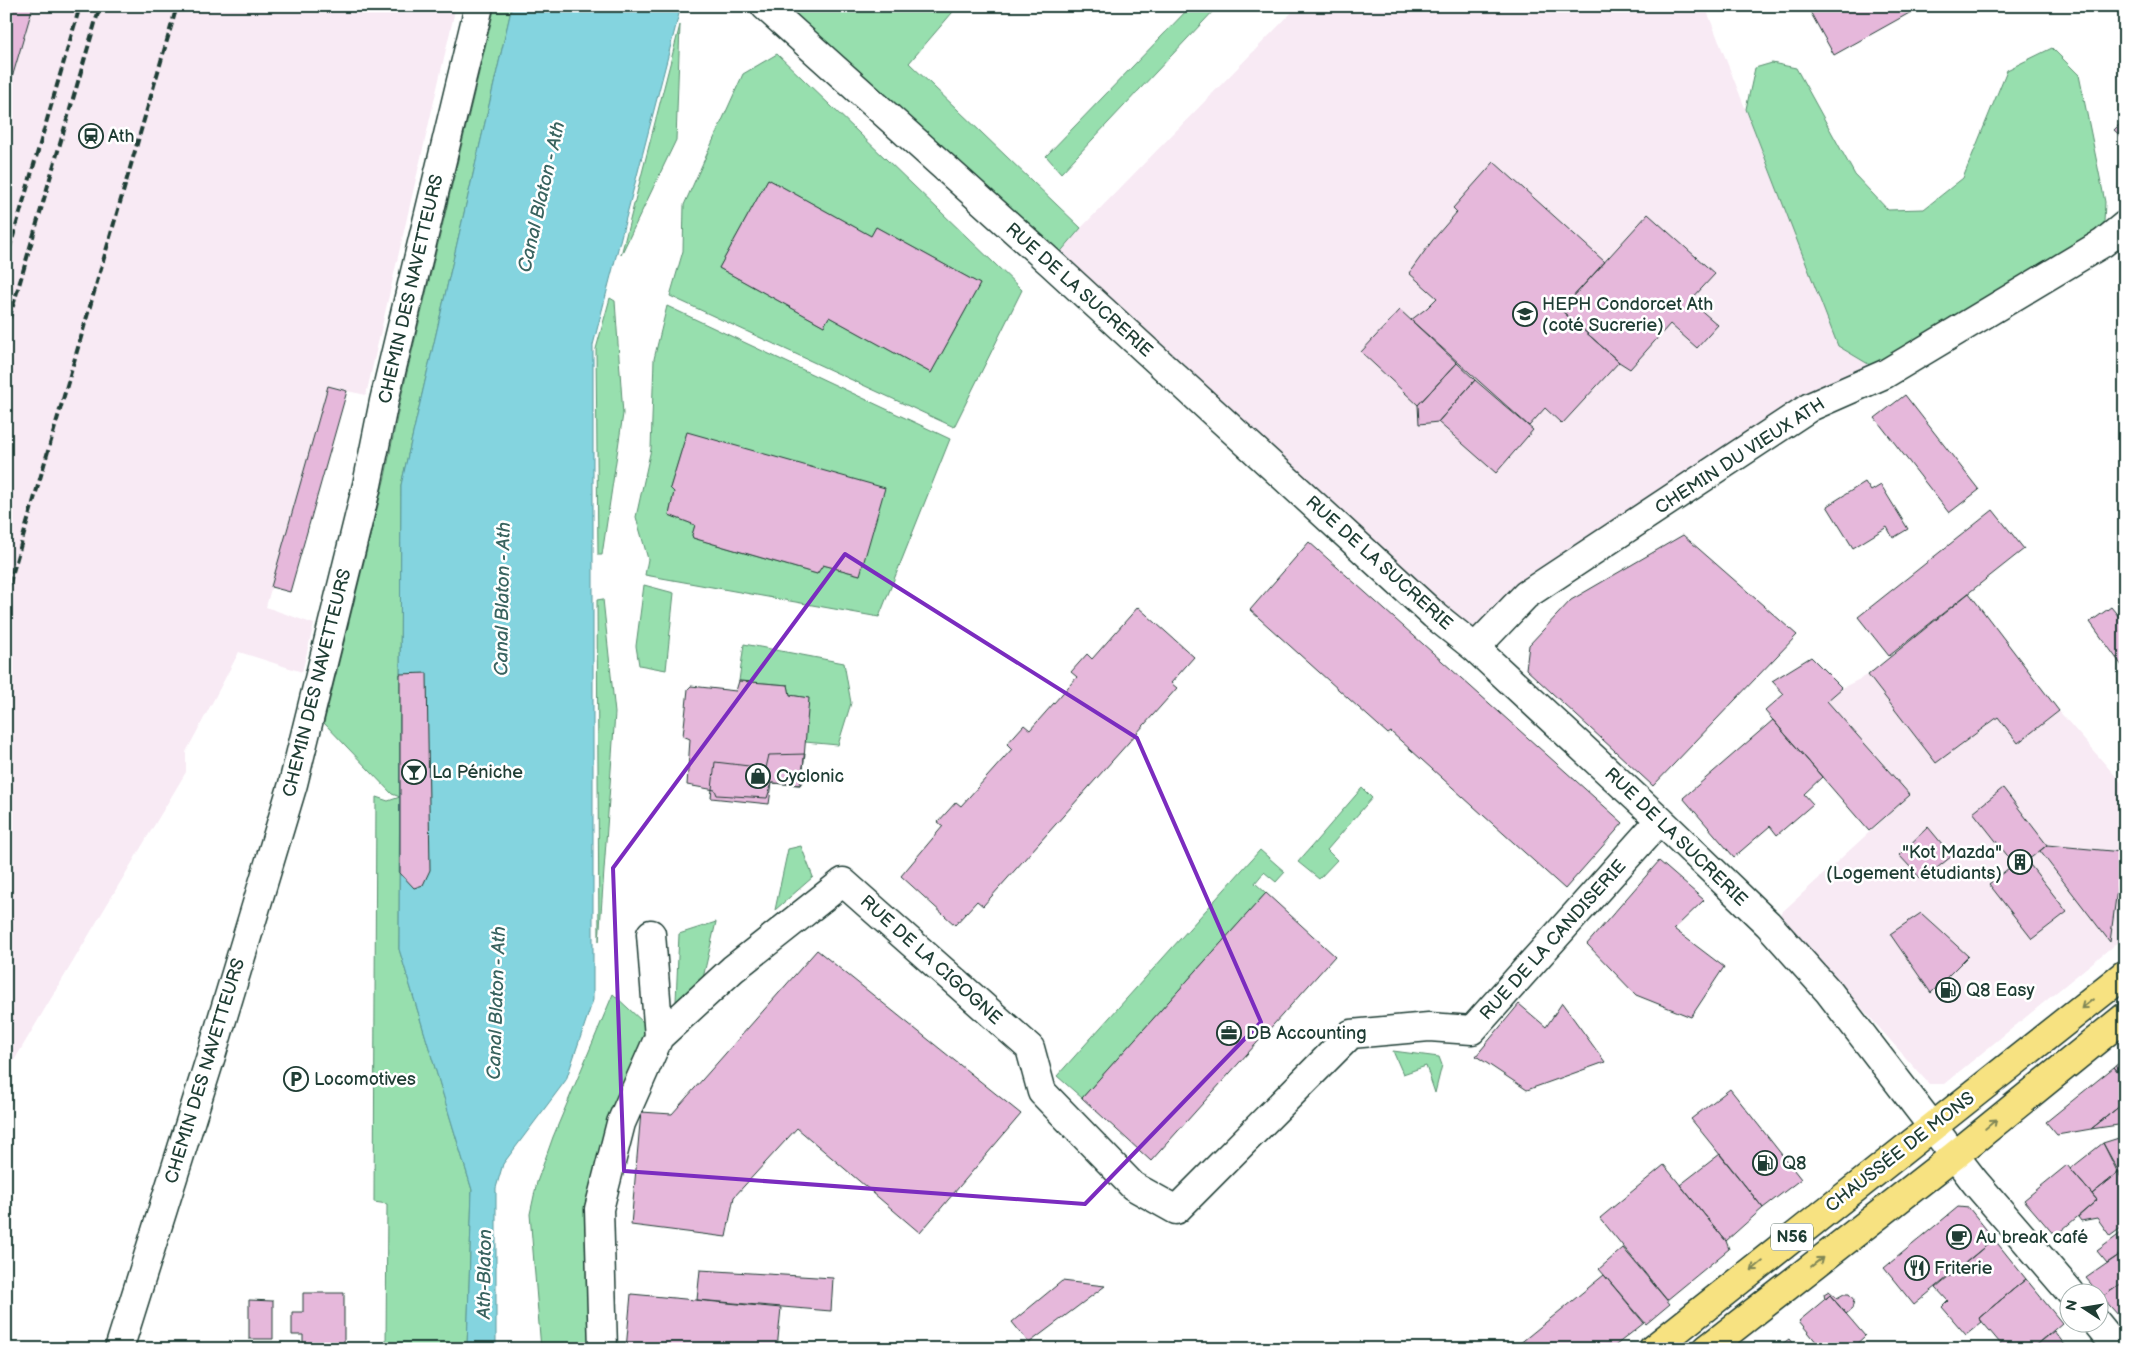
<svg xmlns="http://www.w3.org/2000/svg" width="2131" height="1355" font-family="'Balsamiq Sans',sans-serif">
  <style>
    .built { fill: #f8eaf4 }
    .green { fill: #97dfae; stroke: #5b8e71; fill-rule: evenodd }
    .water { fill: #84d4df; stroke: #5c989b }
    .building { fill: #e6b8db; stroke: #1f3d34 }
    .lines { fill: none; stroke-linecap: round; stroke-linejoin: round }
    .street-casing { stroke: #1f3d34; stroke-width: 31 }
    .primary-casing { stroke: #1f3d34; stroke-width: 31 }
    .street { stroke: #fff; stroke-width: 28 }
    .primary { stroke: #f7e281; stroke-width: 28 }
    .rail { stroke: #1f3d34; stroke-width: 4; stroke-dasharray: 8 4; stroke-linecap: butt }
    .oneway { stroke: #808757 }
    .marked { fill: none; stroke: #7b2cbf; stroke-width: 4; stroke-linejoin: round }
    .labels { text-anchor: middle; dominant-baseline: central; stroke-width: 5; stroke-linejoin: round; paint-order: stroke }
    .shield { fill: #fff; stroke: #627771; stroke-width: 1 }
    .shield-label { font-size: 16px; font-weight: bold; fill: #1f3d34 }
    .poi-label { font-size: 18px; fill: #1f3d34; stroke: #fff; text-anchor: start }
    .street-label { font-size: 18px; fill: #1f3d34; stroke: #fff }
    .water-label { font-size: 19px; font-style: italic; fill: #38635f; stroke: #fff }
  </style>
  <rect width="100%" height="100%" fill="#fff"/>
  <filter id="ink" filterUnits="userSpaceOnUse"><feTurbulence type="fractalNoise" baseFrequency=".02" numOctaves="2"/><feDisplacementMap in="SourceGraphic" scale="10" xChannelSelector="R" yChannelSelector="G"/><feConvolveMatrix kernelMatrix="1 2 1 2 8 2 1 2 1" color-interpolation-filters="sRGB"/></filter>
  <g filter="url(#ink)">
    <path class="built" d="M 32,6 L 456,6 L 366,395 L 328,387 L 267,603 L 266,607 L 314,624 L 302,672 L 239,652 L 186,752 L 186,772 L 6,1074 L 6,98 Z
      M 1298,6 L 1705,6 L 1838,345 L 1885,374 L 1810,407 L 1475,648 L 1051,263 L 1081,228 Z
      M 1868,675 L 1936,763 L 1998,717 L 2018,743 L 2059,711 L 2125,787 L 2125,936 L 1944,1084 L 1929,1084 L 1835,978 L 1768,925 L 1910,795 L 1827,701 L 1842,688 Z"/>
    <path class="green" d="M 495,6 L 512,6 L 401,485 L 399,949 L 472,1190 L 467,1349 L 386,1349 L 387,1204 L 374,1202 L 376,797 L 388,801 L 400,797 L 392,794 L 324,723 L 385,477 L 400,402 Z
      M 768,6 L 958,6 L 909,63 L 1081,228 L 1051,263 Z
      M 1191,6 L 1218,6 L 1061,173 L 1046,156 Z
      M 680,25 L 676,140 L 621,255 Z
      M 2052,48 L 2079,75 L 2105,202 L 2103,243 L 1885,374 L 1838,346 L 1746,109 L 1755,68 L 1772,63 L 1796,68 L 1855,175 L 1888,210 L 1924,209 L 1963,178 L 2007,70 Z
      M 777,54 L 1022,290 L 954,427 L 670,296 L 683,251 L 684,205 L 743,74 ZM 768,179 L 871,236 L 876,227 L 980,284 L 931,373 L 829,317 L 824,326 L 719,268 Z
      M 610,298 L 615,301 L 623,414 L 602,555 L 598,555 L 596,349 Z
      M 667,306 L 950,439 L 879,617 L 645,575 L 648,559 L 636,517 L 651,449 L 654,359 ZM 687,433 L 860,575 L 823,565 L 817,574 L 693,538 L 692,535 L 695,525 L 669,515 L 674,492 L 670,488 Z
      M 644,585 L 674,593 L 666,670 L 639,665 L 636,646 Z
      M 603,599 L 615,713 L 599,942 L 597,600 Z
      M 744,644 L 844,663 L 851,703 L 838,745 L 805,742 L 808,698 L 790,695 L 788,685 L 739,681 Z
      M 1362,788 L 1372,798 L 1327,850 L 1337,860 L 1319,879 L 1298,862 Z
      M 801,846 L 813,877 L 775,910 L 788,849 Z
      M 1260,850 L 1285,872 L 1276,882 L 1264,872 L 1255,883 L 1266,893 L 1082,1098 L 1057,1076 Z
      M 716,922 L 703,978 L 676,1001 L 679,934 Z
      M 613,994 L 659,1037 L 599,1209 L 603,1349 L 541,1349 L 530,1214 L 537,1182 L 553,1137 Z
      M 1393,1051 L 1439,1057 L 1442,1065 L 1435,1093 L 1426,1066 L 1403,1074 Z"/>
    <path class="water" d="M 512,6 L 681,6 L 593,345 L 593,1000 L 566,1080 L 503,1164 L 496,1188 L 496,1349 L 467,1349 L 472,1190 L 399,949 L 401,485 Z"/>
    <path class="building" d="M 6,6 L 33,6 L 9,88 L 11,89 L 6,105 Z
      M 1807,6 L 1910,6 L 1913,11 L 1834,55 Z
      M 2125,119 L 2125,140 L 2114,130 Z
      M 1494,162 L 1605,262 L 1561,310 L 1619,362 L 1562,424 L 1545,408 L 1529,426 L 1411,320 L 1427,308 L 1437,298 L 1409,273 L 1432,241 L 1457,212 L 1453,208 Z
      M 768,179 L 871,236 L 876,227 L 980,284 L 931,373 L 829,317 L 824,326 L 719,268 Z
      M 1648,214 L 1715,274 L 1690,301 L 1718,325 L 1697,348 L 1670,324 L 1630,369 L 1619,362 L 1561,310 Z
      M 1400,310 L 1457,363 L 1418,405 L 1361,352 Z
      M 1457,363 L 1475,380 L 1438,422 L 1419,424 L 1418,405 Z
      M 1475,380 L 1533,430 L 1496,473 L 1438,422 Z
      M 328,386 L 347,391 L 290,592 L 271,587 Z
      M 1905,395 L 1979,490 L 1949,513 L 1875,418 Z
      M 687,432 L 885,488 L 860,575 L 823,565 L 817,574 L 693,538 L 692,535 L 695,525 L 669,515 L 674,492 L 670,488 Z
      M 1865,482 L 1871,491 L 1881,485 L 1908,529 L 1893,538 L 1887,527 L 1853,548 L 1827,506 Z
      M 1993,510 L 2024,549 L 1889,656 L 1858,617 Z
      M 1683,535 L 1797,635 L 1653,786 L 1526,669 L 1529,645 L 1571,600 Z
      M 1309,542 L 1623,823 L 1565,889 L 1391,732 L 1388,734 L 1250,610 Z
      M 1969,593 L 2059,711 L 2018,743 L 1998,717 L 1936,763 L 1868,675 Z
      M 1138,607 L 1194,657 L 1171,683 L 1177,688 L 983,906 L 977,901 L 955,925 L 901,876 L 943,826 L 938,822 L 956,802 L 961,806 L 1012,749 L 1007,744 L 1024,725 L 1030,730 L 1077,677 L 1071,672 L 1087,654 L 1092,659 Z
      M 2111,607 L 2120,618 L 2125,615 L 2125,670 L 2090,622 Z
      M 1811,657 L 1842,688 L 1827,701 L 1910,795 L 1869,831 L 1765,711 L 1784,694 L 1772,681 Z
      M 427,673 L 430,870 L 423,885 L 414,888 L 400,873 L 400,674 Z
      M 739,681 L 788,685 L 790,695 L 809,698 L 802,782 L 800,785 L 772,783 L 767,798 L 717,795 L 715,790 L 687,785 L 690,739 L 683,736 L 688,689 L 691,686 L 736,691 Z
      M 1773,720 L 1822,777 L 1804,794 L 1813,804 L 1777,835 L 1770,826 L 1734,857 L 1683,798 Z
      M 805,754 L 800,785 L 772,783 L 769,804 L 711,798 L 715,762 L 766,768 L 769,755 Z
      M 2003,788 L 2047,845 L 2027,861 L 2067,912 L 2032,939 L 1989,884 L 2014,864 L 1973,812 Z
      M 1928,827 L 1952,856 L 1922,880 L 1899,855 Z
      M 2047,845 L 2122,852 L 2110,942 L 2040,851 Z
      M 1659,861 L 1704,900 L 1674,929 L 1724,967 L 1691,1017 L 1636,995 L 1587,944 Z
      M 1266,893 L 1335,956 L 1151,1161 L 1082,1098 Z
      M 1921,913 L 1968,956 L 1931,993 L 1890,934 Z
      M 817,950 L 1021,1114 L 920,1233 L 797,1128 L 734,1197 L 726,1237 L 631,1225 L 641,1112 L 672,1114 Z
      M 1562,1003 L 1605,1062 L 1527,1090 L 1476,1056 L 1519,1004 L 1546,1027 Z
      M 2125,1058 L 2125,1080 L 2114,1067 Z
      M 2114,1067 L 2125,1080 L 2125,1102 L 2091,1129 L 2057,1135 L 2046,1122 Z
      M 1730,1089 L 1801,1179 L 1763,1208 L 1691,1119 Z
      M 2125,1102 L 2125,1124 L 2091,1129 Z
      M 2125,1136 L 2125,1183 L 2103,1143 Z
      M 2103,1143 L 2118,1173 L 2092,1194 L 2070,1169 Z
      M 1720,1154 L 1763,1208 L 1726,1241 L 1680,1185 Z
      M 1664,1165 L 1726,1241 L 1729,1249 L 1667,1300 L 1600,1218 Z
      M 2067,1165 L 2097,1200 L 2055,1236 L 2024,1200 Z
      M 2118,1173 L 2125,1183 L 2125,1225 L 2110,1236 L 2097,1218 L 2081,1221 L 2078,1217 L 2097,1200 L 2092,1194 Z
      M 1958,1207 L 1969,1208 L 1994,1239 L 1914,1305 L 1884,1268 Z
      M 2125,1230 L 2125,1251 L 2107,1263 L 2097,1251 Z
      M 1994,1239 L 2026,1279 L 1979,1318 L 1982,1322 L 1966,1335 L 1942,1307 L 1948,1301 L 1936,1288 Z
      M 1623,1248 L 1670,1304 L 1646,1324 L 1599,1269 Z
      M 2125,1251 L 2125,1281 L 2102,1297 L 2086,1278 Z
      M 700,1270 L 833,1278 L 831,1311 L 697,1300 Z
      M 1604,1275 L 1644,1323 L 1611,1349 L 1513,1349 Z
      M 2026,1279 L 2062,1323 L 2032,1349 L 2005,1349 L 1979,1318 Z
      M 1062,1281 L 1105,1286 L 1029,1343 L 1012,1322 Z
      M 2125,1281 L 2125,1312 L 2119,1316 L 2102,1297 Z
      M 1829,1291 L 1837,1298 L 1844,1294 L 1849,1294 L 1854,1300 L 1852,1309 L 1846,1314 L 1830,1295 L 1825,1300 L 1824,1294 Z
      M 303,1293 L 344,1293 L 344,1349 L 303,1349 L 303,1335 L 292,1335 L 292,1312 L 303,1312 Z
      M 631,1294 L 781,1308 L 777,1349 L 626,1349 Z
      M 1830,1295 L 1865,1336 L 1851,1349 L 1822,1349 L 1799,1321 Z
      M 249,1300 L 273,1301 L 273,1339 L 249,1339 Z
      M 2054,1331 L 2068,1349 L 2032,1349 Z
      M 1789,1339 L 1797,1349 L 1775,1349 Z"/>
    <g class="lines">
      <defs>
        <path id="street" d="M 765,6 L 1051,263 L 1434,615 L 1475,648 L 1660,820 L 1768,924 L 1829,992 L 1975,1182 L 2070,1292
          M 1475,648 L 1526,595 L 1810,407 L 1885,374 L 2103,243 L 2125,225
          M 659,1037 L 733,969 L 843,882 L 1030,1048 L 1042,1092 L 1133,1186 L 1176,1210 L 1351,1034 L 1429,1027 L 1472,1030 L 1660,820
          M 2096,1322 L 2118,1349
          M 119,1349 L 211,1056 L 293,784 L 367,485 L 384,401 L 479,6
          M 603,1349 L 599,1209 L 621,1123 L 659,1037 L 651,934"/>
        <path id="primary" d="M 1653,1349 L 2125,974
          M 1707,1349 L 1954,1156 L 2125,1017"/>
      </defs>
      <use href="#street" class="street-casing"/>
      <use href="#primary" class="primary-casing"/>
      <use href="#street" class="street"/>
      <use href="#primary" class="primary"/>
      <path class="rail" d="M 6,261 L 80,6
        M 6,330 L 100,6
        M 6,596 L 177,6"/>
    </g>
    <defs><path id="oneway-shaft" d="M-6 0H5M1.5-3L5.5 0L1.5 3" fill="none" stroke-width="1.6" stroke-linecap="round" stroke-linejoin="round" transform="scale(1.25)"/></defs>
    <g class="oneway">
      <use href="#oneway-shaft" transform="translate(2087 1004) rotate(142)"/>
      <use href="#oneway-shaft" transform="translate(1991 1124) rotate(-40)"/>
      <use href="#oneway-shaft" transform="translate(1817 1262) rotate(-38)"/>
      <use href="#oneway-shaft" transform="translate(1757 1266) rotate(141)"/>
    </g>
  </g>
  <path class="marked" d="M 845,554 L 1137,738 L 1261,1022 L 1085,1204 L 624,1171 L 613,868 Z"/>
  <defs>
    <symbol id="station-ring" viewBox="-11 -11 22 22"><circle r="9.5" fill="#fff" stroke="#1f3d34" stroke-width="1.5"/><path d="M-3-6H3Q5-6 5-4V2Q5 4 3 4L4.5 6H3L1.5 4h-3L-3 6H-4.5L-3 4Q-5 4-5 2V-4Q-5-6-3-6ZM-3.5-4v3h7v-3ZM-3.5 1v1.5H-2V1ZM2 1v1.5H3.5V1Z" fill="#1f3d34"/></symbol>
    <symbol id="university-ring" viewBox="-11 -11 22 22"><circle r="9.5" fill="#fff" stroke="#1f3d34" stroke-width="1.5"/><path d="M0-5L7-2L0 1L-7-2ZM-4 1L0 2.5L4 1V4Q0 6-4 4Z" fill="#1f3d34"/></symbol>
    <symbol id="bar-ring" viewBox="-11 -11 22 22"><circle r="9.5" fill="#fff" stroke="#1f3d34" stroke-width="1.5"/><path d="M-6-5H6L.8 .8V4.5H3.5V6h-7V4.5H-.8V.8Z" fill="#1f3d34"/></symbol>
    <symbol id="shop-ring" viewBox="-11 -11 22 22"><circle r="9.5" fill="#fff" stroke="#1f3d34" stroke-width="1.5"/><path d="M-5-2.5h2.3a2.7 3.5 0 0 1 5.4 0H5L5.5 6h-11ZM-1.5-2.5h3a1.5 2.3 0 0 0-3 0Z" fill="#1f3d34"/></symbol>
    <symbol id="building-ring" viewBox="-11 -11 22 22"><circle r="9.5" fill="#fff" stroke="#1f3d34" stroke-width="1.5"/><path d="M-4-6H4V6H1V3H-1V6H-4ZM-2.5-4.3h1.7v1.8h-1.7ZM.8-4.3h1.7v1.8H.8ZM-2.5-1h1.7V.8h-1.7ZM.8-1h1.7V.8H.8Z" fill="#1f3d34"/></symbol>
    <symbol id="fuel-ring" viewBox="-11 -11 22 22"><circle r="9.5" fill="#fff" stroke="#1f3d34" stroke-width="1.5"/><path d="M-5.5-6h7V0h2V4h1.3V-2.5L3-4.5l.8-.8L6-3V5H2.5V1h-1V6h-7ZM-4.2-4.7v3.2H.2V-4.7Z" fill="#1f3d34"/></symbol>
    <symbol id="office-ring" viewBox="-11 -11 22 22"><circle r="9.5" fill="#fff" stroke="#1f3d34" stroke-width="1.5"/><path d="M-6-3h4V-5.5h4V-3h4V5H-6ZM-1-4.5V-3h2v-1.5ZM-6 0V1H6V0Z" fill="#1f3d34"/></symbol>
    <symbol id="parking-ring" viewBox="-11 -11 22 22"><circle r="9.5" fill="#fff" stroke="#1f3d34" stroke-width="1.5"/><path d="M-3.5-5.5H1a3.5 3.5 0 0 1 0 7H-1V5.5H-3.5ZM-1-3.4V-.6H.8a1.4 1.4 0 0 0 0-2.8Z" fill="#1f3d34"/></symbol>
    <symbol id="cafe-ring" viewBox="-11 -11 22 22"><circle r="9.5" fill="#fff" stroke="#1f3d34" stroke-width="1.5"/><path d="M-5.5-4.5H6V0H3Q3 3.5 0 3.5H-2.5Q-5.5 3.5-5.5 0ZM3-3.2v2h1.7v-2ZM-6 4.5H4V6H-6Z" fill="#1f3d34"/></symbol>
    <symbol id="restaurant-ring" viewBox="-11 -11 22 22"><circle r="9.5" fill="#fff" stroke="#1f3d34" stroke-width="1.5"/><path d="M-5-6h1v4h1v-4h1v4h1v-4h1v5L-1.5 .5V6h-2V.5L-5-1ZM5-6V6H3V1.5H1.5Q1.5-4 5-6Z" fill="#1f3d34"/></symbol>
  </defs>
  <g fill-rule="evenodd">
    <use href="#station-ring" x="77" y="122" width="28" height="28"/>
    <use href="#university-ring" x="1511" y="300" width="28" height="28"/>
    <use href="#bar-ring" x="400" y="758" width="28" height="28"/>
    <use href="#shop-ring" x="744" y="762" width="28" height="28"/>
    <use href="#building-ring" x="2006" y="848" width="28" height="28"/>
    <use href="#fuel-ring" x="1934" y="976" width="28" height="28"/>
    <use href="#office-ring" x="1215" y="1019" width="28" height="28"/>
    <use href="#parking-ring" x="282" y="1065" width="28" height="28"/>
    <use href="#fuel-ring" x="1751" y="1149" width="28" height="28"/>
    <use href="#cafe-ring" x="1945" y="1223" width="28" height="28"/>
    <use href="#restaurant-ring" x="1903" y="1254" width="28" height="28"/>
  </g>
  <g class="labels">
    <rect class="shield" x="1771" y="1223.5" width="42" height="27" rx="4"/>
    <g class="shield-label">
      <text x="1792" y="1237">N56</text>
    </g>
    <g class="poi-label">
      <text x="108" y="136">Ath</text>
      <text x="1542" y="304">HEPH Condorcet Ath<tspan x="1542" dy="21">(coté Sucrerie)</tspan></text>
      <text x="432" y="772">La Péniche</text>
      <text x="776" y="776">Cyclonic</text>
      <text x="2002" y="852" text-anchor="end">"Kot Mazda"<tspan x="2002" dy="21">(Logement étudiants)</tspan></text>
      <text x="1966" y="990">Q8 Easy</text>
      <text x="1246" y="1033">DB Accounting</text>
      <text x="314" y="1079">Locomotives</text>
      <text x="1782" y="1163">Q8</text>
      <text x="1976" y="1237">Au break café</text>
      <text x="1934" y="1268">Friterie</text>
    </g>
    <g class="street-label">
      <text transform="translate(411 289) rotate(-77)">CHEMIN DES NAVETTEURS</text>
      <text transform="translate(1079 290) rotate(42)">RUE DE LA SUCRERIE</text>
      <text transform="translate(1740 456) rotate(-33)">CHEMIN DU VIEUX ATH</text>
      <text transform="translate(1379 563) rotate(42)">RUE DE LA SUCRERIE</text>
      <text transform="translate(317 683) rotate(-76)">CHEMIN DES NAVETTEURS</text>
      <text transform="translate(1676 837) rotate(44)">RUE DE LA SUCRERIE</text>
      <text transform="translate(1553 940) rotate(-48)">RUE DE LA CANDISERIE</text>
      <text transform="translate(931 960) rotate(42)">RUE DE LA CIGOGNE</text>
      <text transform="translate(205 1071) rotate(-73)">CHEMIN DES NAVETTEURS</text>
      <text transform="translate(1900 1152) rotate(-38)">CHAUSSÉE DE MONS</text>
    </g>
    <g class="water-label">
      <text transform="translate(542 197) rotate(-77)">Canal Blaton - Ath</text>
      <text transform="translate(503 599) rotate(-89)">Canal Blaton - Ath</text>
      <text transform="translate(497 1003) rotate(-88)">Canal Blaton - Ath</text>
      <text transform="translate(485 1274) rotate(-89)">Ath-Blaton</text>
    </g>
  </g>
  <rect width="2131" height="1355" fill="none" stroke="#fff" stroke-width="25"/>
  <rect x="12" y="12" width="2106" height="1330" fill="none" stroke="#1f3d34" stroke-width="2" filter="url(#ink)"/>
  <g transform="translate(2084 1308) rotate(282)"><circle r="24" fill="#ffffff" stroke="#a5b1ae"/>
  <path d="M0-4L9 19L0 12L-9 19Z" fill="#1f3d34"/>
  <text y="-8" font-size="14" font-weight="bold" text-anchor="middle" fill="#1f3d34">N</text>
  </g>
</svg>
